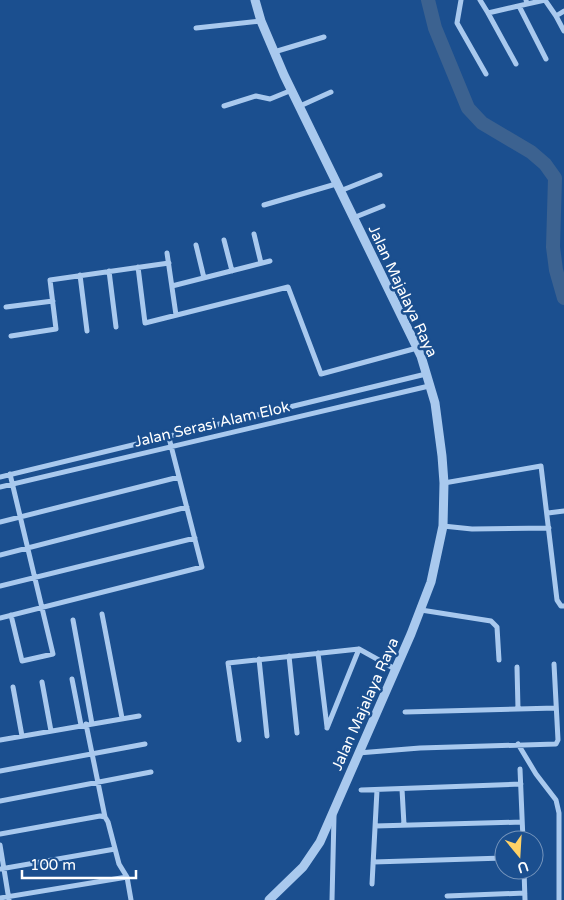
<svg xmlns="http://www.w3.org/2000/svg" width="564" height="900" font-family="'Varela Round',sans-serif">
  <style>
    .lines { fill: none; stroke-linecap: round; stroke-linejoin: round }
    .river { stroke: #3c6290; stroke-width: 14 }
    .minor { stroke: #a9c9ee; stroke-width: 5 }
    .tertiary { stroke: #a9c9ee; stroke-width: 9 }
    .labels { text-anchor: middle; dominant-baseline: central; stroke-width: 5; stroke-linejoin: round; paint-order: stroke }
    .street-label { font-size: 15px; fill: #fff; stroke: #1b4f8f }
  </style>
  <rect width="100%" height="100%" fill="#1b4f8f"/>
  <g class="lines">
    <path class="river" d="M 428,0 L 435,28 L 468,108 L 482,123 L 531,152 L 545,164 L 555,178 L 553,247 L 556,270 L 564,298"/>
    <path class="minor" d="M 461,0 L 457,23 L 486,74
      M 480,0 L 488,13 L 527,4 L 526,0
      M 545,0 L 556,16 L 564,11
      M 527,4 L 545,0
      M 519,6 L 546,59
      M 488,13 L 516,64
      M 556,16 L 564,31
      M 196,28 L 261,21
      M 274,52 L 324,37
      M 224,106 L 256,96 L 270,99 L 292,90
      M 300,106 L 331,92
      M 340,191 L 380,175
      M 264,205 L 336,184
      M 353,218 L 383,206
      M 254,234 L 261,263
      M 224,240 L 232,271
      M 196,245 L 204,278
      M 167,253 L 176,315
      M 138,267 L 145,323 L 288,287 L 321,374 L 417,348
      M 109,271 L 116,327
      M 80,275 L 87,331
      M 172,286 L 270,261
      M 6,307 L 53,301
      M 11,336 L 56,329 L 50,280 L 169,263
      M 10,474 L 53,654 L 22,661 L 11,615
      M 0,477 L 426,374
      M 444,483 L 541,466 L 557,600 L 561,606 L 564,606
      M 0,487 L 429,386
      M 548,513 L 564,511
      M 0,522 L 179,477
      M 443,526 L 472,529 L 549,528
      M 0,555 L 187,507
      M 0,586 L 195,538
      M 421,610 L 491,621 L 497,627 L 499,660
      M 102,614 L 122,718
      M 0,618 L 202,567 L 168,434
      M 73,620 L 92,724
      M 318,653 L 327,727
      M 289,656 L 297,733
      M 259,659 L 267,736
      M 517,667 L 518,709
      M 72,679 L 81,725
      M 42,682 L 51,731
      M 13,687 L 22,736
      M 405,712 L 556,708
      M 86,724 L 105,817
      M 327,728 L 359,649
      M 0,740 L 139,716
      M 239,740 L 228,663 L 359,649 L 395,669
      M 518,744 L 536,774 L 556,800 L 559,813 L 559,900
      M 358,753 L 420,748 L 556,744 L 558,740 L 554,664
      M 520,769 L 523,840
      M 0,771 L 145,744
      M 402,789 L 404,825
      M 361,790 L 521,784
      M 0,801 L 151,772
      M 375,826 L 522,822
      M 0,834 L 100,816 L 105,817 L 108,822 L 119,864 L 127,877
      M 0,845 L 9,900
      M 373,862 L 504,858
      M 0,869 L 115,849
      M 524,870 L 525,900
      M 372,884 L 377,790
      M 447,896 L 525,893
      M 0,898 L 127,877 L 131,900
      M 332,900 L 334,816"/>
    <path class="tertiary" d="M 255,0 L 261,21 L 284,75 L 421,356 L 435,403 L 442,456 L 444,483 L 443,526 L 431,582 L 411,634 L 320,842 L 303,867 L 269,900"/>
  </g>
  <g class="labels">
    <g class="street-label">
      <text transform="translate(403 291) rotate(65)">Jalan Majalaya Raya</text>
      <text transform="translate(212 424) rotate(-13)">Jalan Serasi Alam Elok</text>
      <text transform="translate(365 704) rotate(-66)">Jalan Majalaya Raya</text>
    </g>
  </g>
  <g transform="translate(519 855) rotate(162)"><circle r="24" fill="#1b4f8f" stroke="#7695bc"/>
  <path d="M0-4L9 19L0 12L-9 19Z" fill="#ffd166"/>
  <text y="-8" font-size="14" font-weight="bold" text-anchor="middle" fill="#ffffff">U</text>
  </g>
  <path d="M22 870v8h114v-8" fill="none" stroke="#ffffff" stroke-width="2.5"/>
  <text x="30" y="870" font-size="15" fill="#ffffff" stroke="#1b4f8f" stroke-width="4" paint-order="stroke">100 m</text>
</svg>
